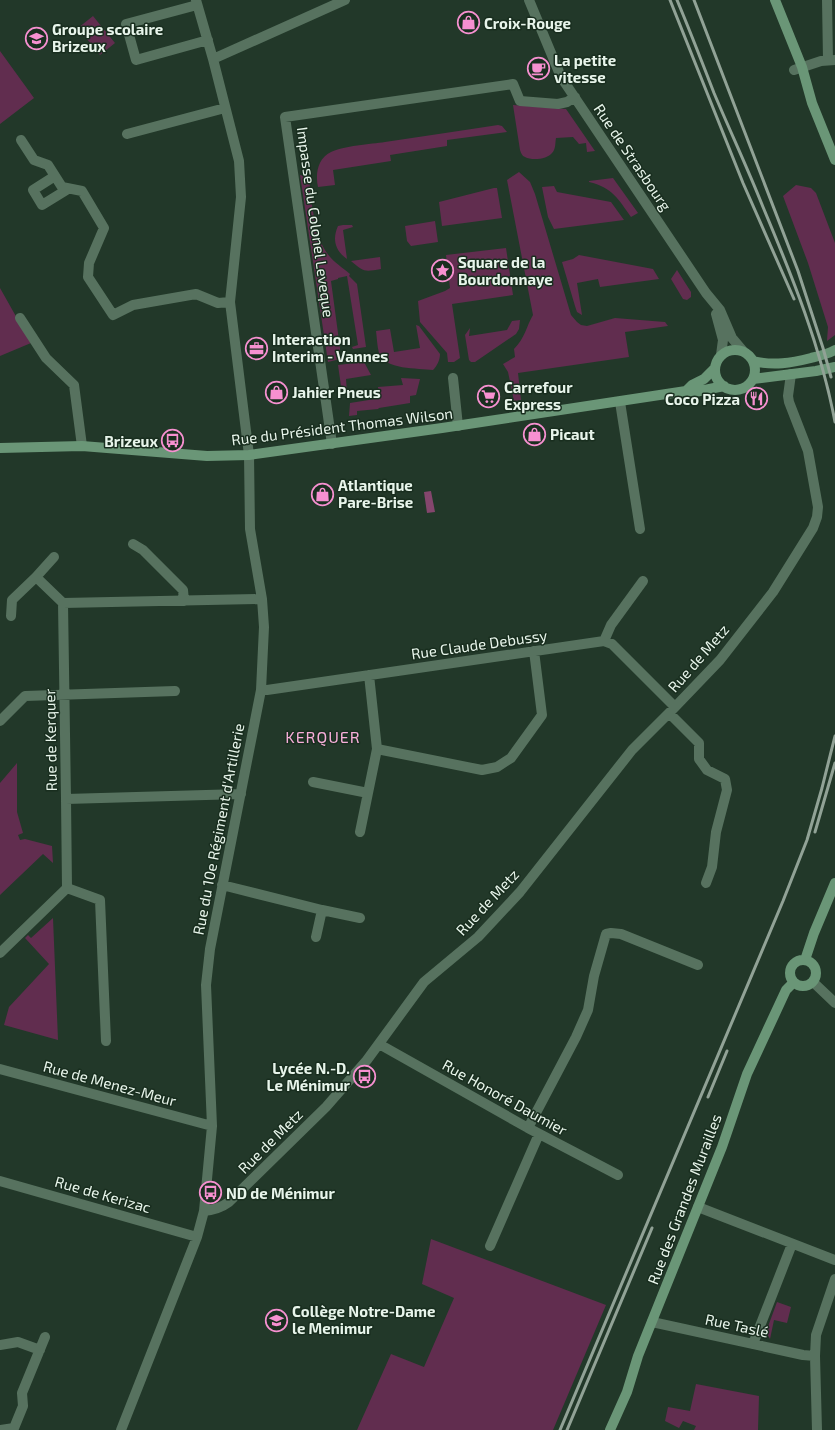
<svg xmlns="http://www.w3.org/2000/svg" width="835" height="1430" font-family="'Exo 2',sans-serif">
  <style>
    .green { fill: #612d4f }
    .water { fill: #84466d }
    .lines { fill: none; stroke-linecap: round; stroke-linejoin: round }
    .street { stroke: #57725f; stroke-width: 10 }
    .secondary { stroke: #6a9677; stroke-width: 10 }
    .rail { stroke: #91a296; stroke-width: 3 }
    .labels { text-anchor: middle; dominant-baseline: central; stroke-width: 3; stroke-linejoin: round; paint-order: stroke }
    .poi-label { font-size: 15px; font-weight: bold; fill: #e8f5eb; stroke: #192e1f; text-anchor: start }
    .street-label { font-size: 15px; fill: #e8f5eb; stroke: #192e1f }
    .neighbourhood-label { font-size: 16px; letter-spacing: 1px; fill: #f6aed9; stroke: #192e1f }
  </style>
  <rect width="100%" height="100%" fill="#223829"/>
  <path class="green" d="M 93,16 L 115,43 L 100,55 L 78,28 Z
    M 0,51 L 34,98 L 0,124 Z
    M 513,105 L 566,109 L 595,151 L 587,152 L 586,143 L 579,144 L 573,137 L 556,138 C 555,143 556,149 552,153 C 548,159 532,161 525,157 C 522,156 521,153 520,150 Z
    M 498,125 L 502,126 L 507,132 L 447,140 L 447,146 L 390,155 L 391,161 L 333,170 L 335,185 L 318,187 C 315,174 318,158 331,152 C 343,146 371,144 385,142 C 423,136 461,131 498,125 Z
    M 519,172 L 530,182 L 535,194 L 571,315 L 577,322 L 581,325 L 587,326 L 615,318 L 665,322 L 668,326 L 625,332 L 629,357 L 518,373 L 521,400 L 514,401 L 508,372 L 503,364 L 515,357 L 514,349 C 525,338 526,327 533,315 L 507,180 Z
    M 300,175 L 309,177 C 311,198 314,236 327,253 C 333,262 342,267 350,274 L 349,276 L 357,284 L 366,347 L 353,349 L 352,347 L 358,345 L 347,276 L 338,278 L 338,279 L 331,281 L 340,348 L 340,359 L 328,362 Z
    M 613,178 L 638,213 L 631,217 C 619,200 612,187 589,182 L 589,181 Z
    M 796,185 L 811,188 L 816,193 L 835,243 L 835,335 L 827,341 L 828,327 L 808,263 L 783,196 Z
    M 554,186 L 557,192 L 611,202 L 624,220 L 554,229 L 548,217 L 542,187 Z
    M 494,188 L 497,188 L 502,218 L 442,226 L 439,202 Z
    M 435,221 L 438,242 L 411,246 L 407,241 L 405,226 Z
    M 343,225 L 352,225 L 353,227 L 343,230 L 347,259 C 335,251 332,239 338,226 Z
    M 506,248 L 513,295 L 452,304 L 460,358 L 454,362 L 448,362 L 447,353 L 420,322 L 418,301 L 445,291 L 450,288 L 446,255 Z
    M 579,255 L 653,269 L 659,279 L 600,287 L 598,279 L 577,283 L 582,315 L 577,312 L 575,306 L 562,262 L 573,259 Z
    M 380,257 L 381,269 C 364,272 364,272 351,261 Z
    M 677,270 L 691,292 L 691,297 L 687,300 L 683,299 L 671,279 Z
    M 0,288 L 31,343 L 0,356 Z
    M 520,320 L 519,329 L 516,334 L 475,362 L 471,362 L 469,360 L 465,335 L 470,328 L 469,336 L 507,330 L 512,321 Z
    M 416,325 L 419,326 L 440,354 C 440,360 437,366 433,370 C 418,368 384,370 379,353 C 377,346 377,338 376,331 L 390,329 L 394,352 L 420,348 Z
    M 364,362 L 371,375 L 346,379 L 347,393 L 342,393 L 338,365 Z
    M 401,378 L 420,379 L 416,395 L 410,396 L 410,403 L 379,408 L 378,409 L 357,411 L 357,415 L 349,416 L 350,403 L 375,399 L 378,395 L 378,387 L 403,385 Z
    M 17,763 L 17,812 L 23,833 L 18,835 L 20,840 L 25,839 L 52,846 L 53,863 L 43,854 L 0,895 L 0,783 Z
    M 53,918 L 58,1040 L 4,1025 L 9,1007 L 49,964 L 25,938 L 28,935 L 31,938 Z
    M 431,1239 L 606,1305 L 553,1430 L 357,1430 L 391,1354 L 424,1367 L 454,1298 L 422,1284 Z
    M 777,1302 L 791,1307 L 787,1323 L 774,1320 L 770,1339 L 766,1332 Z
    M 696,1384 L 759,1396 L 758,1430 L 694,1430 L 696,1426 L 683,1421 L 679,1428 L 665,1421 L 668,1407 L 690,1411 Z"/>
  <path class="water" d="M 431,491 L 435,512 L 427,513 L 424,492 Z"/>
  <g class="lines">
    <path class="street" d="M 529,0 L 561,77 L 706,293 L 720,310 L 732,338 L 743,351
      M 827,0 L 828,60
      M 197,5 L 126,24 L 136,60 L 208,40
      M 213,59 L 345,0
      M 794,70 L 821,61 L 835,60
      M 127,134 L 225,108
      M 21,140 L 34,160 L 48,165 L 62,187 L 82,191 L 104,228 L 89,263 L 88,277 L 113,315 L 133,305 L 196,294 L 218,303 L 230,302
      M 55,176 L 33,190 L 42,205 L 68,189
      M 716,314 L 723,340 L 721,355
      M 20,318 L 46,358 L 74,385 L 82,446
      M 453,378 L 458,426
      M 620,402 L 640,529
      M 332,444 L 285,117 L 513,84 L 520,101 L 558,104 L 567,102 L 575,97
      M 133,544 L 143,550 L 183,590 L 184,601
      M 36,577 L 63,603
      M 11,616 L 12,600 L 36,577 L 54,557
      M 604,641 L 611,625 L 643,581
      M 261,690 L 267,690 L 604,641 L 612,644 L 675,707
      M 669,713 L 699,743 L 699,759 L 707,770 L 725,779 L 727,790 L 716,832 L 712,867 L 706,883
      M 0,721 L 25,696 L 175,691
      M 377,749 L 482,770 L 497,767 L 511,758 L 542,715 L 534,651
      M 313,782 L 368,793
      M 241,794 L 66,799 L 63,603 L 262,599
      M 360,832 L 377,749 L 369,675
      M 222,885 L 322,910
      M 67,888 L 100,900 L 106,1041
      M 316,937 L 322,910 L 360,918
      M 0,953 L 67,888 L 66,799
      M 813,982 L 835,1003
      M 379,1044 L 528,1128 L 618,1175
      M 0,1069 L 212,1126
      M 528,1128 L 576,1037 L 588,1010 L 594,976 L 606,934 L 611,933 L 621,934 L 698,965
      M 0,1181 L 197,1237
      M 698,1207 L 835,1260
      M 204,1211 C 214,1210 221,1208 229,1202 L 326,1107 L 367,1060 L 424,982 L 478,937 L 520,892 L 632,750 L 675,707 L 720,660 L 773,592 L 813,528 L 817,517 L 818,507 L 808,451 L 789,402 L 788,396 L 791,374
      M 490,1246 L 539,1134
      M 652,1322 L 803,1355 L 815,1356
      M 753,1344 L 792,1244
      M 0,1345 L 18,1342 L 40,1350
      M 0,1430 L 14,1428 L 23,1406 L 22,1393 L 45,1337
      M 121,1430 L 197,1237 L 204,1211 L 212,1126 L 206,985 L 210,949 L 261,690 L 264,627 L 262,599 L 250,529 L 249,455 L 230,302 L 241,197 L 239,161 L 213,59 L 196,0
      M 817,1430 L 815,1356 L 816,1335 L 835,1279"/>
    <path class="secondary" d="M 775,0 L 802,67 L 812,103 L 835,160
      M715 370a20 20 0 1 1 40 0a20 20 0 1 1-40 0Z
      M 753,361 C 774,366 791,363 811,358 C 819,356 828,354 835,350
      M 753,379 L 816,371 L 835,367
      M 686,391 L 692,385 L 704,379 L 715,368
      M 0,448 L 82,446 L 207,456 L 249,455 L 442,428 L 686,391 L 695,392 L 724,386
      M790 973a13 13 0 1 1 26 0a13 13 0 1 1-26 0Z
      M 805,960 L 814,933 L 835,883
      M 610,1430 L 627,1392 L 638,1356 L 722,1147 L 747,1074 L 786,990 L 793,983"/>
    <path class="rail" d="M 670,0 L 743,183 L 794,299
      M 677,0 C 690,31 702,62 714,93 C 730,131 748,169 763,207 C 792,276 821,347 835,422
      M 694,0 L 798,271 L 823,348 L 831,377
      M 815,832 L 835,763
      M 708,1097 L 727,1051
      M 560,1430 L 783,901 L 807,840 L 822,788 L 835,736
      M 567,1430 L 652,1228"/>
  </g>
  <defs>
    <symbol id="shop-ring" viewBox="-11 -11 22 22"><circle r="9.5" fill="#192e1f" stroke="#f690d0" stroke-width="1.5"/><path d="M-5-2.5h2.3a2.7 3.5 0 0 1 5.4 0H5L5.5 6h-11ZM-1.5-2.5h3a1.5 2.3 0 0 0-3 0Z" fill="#f690d0"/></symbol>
    <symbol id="school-ring" viewBox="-11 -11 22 22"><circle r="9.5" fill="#192e1f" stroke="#f690d0" stroke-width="1.5"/><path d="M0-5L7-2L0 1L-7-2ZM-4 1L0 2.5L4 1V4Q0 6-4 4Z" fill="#f690d0"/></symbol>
    <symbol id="cafe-ring" viewBox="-11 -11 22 22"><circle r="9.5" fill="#192e1f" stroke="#f690d0" stroke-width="1.5"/><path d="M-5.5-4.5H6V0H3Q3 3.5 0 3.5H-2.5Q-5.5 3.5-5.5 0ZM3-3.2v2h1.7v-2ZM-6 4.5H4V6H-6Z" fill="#f690d0"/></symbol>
    <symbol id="sight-ring" viewBox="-11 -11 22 22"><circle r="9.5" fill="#192e1f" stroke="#f690d0" stroke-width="1.5"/><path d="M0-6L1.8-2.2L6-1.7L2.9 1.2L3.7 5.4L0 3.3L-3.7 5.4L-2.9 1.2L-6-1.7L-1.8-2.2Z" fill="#f690d0"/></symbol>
    <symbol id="office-ring" viewBox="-11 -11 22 22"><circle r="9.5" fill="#192e1f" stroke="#f690d0" stroke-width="1.5"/><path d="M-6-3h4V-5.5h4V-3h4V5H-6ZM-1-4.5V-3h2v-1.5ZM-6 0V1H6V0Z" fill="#f690d0"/></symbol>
    <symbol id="supermarket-ring" viewBox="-11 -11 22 22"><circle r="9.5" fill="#192e1f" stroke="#f690d0" stroke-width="1.5"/><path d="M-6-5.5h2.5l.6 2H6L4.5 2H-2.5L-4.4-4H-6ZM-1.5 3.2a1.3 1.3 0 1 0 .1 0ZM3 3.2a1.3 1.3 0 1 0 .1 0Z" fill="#f690d0"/></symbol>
    <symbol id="restaurant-ring" viewBox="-11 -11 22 22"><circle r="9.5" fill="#192e1f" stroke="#f690d0" stroke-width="1.5"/><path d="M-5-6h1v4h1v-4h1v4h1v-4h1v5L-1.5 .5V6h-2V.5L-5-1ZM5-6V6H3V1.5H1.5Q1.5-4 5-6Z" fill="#f690d0"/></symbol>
    <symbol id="bus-ring" viewBox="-11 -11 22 22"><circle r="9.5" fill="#192e1f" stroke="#f690d0" stroke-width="1.5"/><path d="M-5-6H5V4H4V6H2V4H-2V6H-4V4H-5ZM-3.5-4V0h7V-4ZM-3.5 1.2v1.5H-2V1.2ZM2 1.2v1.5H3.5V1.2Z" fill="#f690d0"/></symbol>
  </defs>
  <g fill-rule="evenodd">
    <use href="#shop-ring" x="456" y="10" width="25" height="25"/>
    <use href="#school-ring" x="24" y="26" width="25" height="25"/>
    <use href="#cafe-ring" x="526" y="56" width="25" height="25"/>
    <use href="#sight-ring" x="430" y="258" width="25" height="25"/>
    <use href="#office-ring" x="244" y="336" width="25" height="25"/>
    <use href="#shop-ring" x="264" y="380" width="25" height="25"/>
    <use href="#supermarket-ring" x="476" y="384" width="25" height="25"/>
    <use href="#restaurant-ring" x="744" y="386" width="25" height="25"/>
    <use href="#shop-ring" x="522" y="422" width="25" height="25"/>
    <use href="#bus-ring" x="160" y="428" width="25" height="25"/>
    <use href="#shop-ring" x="310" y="482" width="25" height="25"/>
    <use href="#bus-ring" x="352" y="1064" width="25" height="25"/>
    <use href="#bus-ring" x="198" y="1180" width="25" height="25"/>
    <use href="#school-ring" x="264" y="1308" width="25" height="25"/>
  </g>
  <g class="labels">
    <g class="poi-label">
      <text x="484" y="23">Croix-Rouge</text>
      <text x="52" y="29">Groupe scolaire<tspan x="52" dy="17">Brizeux</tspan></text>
      <text x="554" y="60">La petite<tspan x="554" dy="17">vitesse</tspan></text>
      <text x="458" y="262">Square de la<tspan x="458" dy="17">Bourdonnaye</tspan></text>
      <text x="272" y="339">Interaction<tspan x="272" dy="17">Interim - Vannes</tspan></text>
      <text x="504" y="387">Carrefour<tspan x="504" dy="17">Express</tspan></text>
      <text x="292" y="392">Jahier Pneus</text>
      <text x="740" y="399" text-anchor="end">Coco Pizza</text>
      <text x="550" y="434">Picaut</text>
      <text x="158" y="441" text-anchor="end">Brizeux</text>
      <text x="338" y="485">Atlantique<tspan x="338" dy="17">Pare-Brise</tspan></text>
      <text x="350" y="1068" text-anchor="end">Lycée N.-D.<tspan x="350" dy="17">Le Ménimur</tspan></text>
      <text x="226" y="1193">ND de Ménimur</text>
      <text x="292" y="1311">Collège Notre-Dame<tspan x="292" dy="17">le Menimur</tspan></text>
    </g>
    <g class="street-label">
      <text transform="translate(633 157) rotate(56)">Rue de Strasbourg</text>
      <text transform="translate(316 222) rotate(82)">Impasse du Colonel Leveque</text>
      <text transform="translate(342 426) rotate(-7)">Rue du Président Thomas Wilson</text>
      <text transform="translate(479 644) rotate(-8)">Rue Claude Debussy</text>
      <text transform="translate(698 658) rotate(-49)">Rue de Metz</text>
      <text transform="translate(50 740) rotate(-91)">Rue de Kerquer</text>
      <text transform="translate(218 829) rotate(-79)">Rue du 10e Régiment d'Artillerie</text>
      <text transform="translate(487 902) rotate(-47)">Rue de Metz</text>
      <text transform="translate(110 1083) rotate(15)">Rue de Menez-Meur</text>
      <text transform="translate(505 1097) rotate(29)">Rue Honoré Daumier</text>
      <text transform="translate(270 1141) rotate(-45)">Rue de Metz</text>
      <text transform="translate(103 1194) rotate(16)">Rue de Kerizac</text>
      <text transform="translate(684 1199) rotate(-69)">Rue des Grandes Murailles</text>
      <text transform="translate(737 1325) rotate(12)">Rue Taslé</text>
    </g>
    <g class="neighbourhood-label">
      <text x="323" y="736">KERQUER</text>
    </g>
  </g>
</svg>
